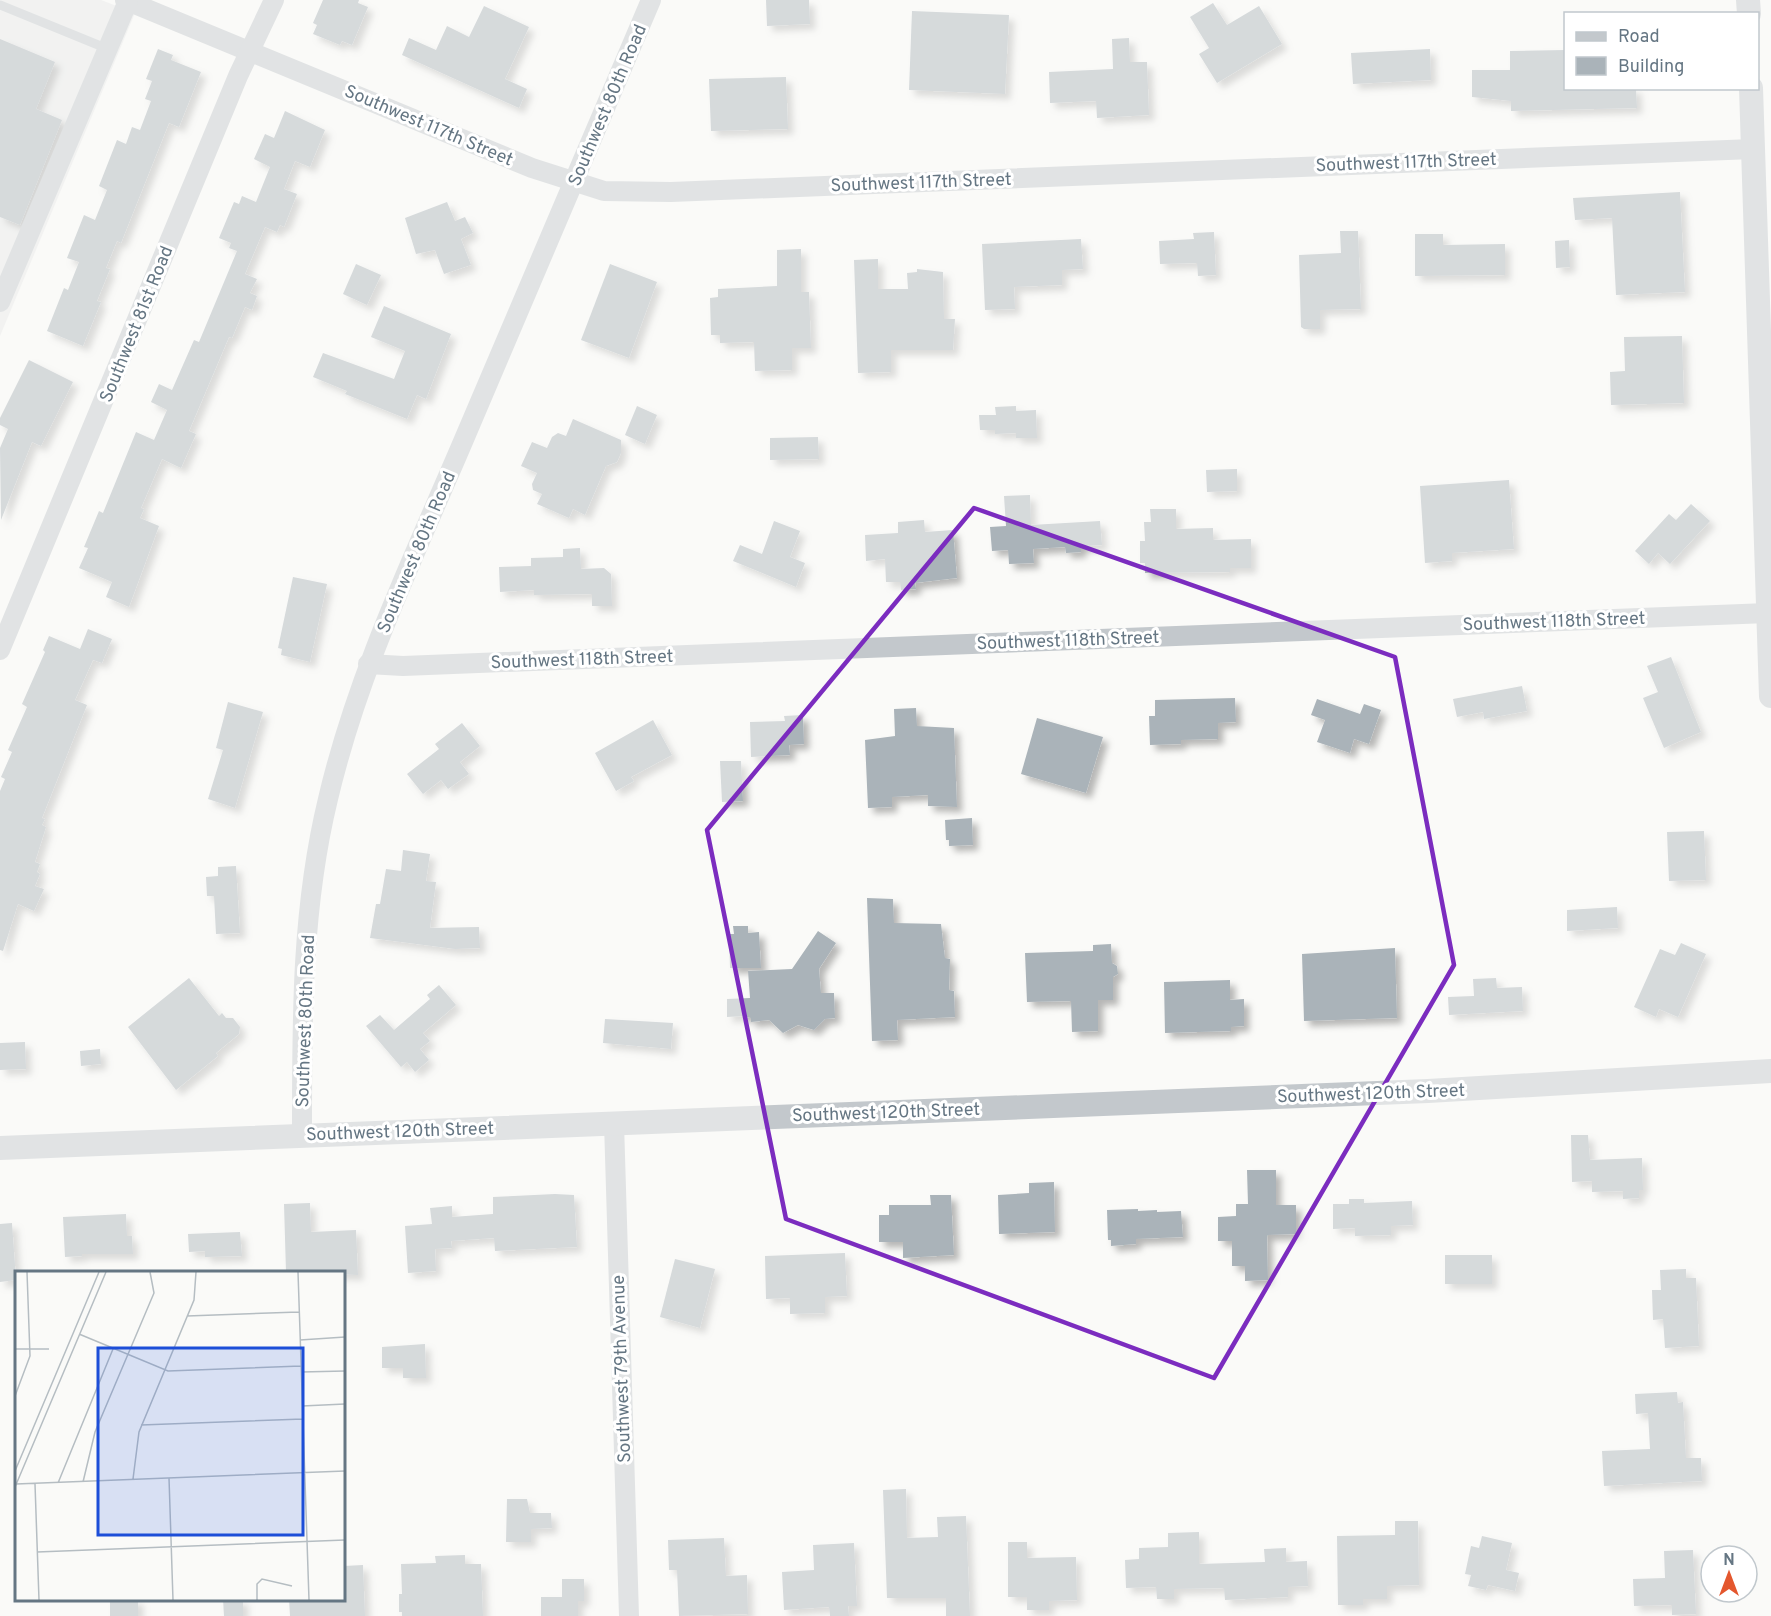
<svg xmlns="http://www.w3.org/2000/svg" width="1771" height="1616" viewBox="0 0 1771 1616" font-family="Overpass,sans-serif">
	<defs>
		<filter id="shadow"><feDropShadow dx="5.5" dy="5.5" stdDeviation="3" flood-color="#0004"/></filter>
	</defs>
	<rect width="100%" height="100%" fill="#fafaf8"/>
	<polygon fill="#e8e9e9" points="0,0 101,0 135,13 0,336"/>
	<g fill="#aab3b9" filter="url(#shadow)">
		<polygon points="323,0 359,0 358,3 368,7 352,45 342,41 340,45 313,34 317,25 313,23"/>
		<polygon points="766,0 809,0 810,24 767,26"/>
		<polygon points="1213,3 1227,25 1259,6 1282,44 1217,83 1199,54 1209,48 1190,17"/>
		<polygon points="484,6 529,27 505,79 527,89 519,108 402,55 409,38 436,50 447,26 469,37"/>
		<polygon points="912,11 1009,15 1005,94 909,90"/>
		<polygon points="1129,38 1130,62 1147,62 1149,115 1097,118 1096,101 1050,103 1049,72 1113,69 1112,39"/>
		<polygon points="0,39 55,62 36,109 62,120 20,225 0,217"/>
		<polygon points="158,49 173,55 171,60 201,72 179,127 169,123 121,243 117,241 106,268 110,269 97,301 101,302 83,346 47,331 64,288 68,290 79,262 67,258 84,215 95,220 107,190 99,186 117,140 126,144 132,127 140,130 151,101 145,99 152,81 146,79"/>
		<polygon points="1430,49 1431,80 1353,84 1351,53"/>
		<polygon points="1566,50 1566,88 1636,88 1637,108 1511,111 1511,101 1472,97 1472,70 1510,70 1510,51"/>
		<polygon points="786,77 788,129 711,131 709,79"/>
		<polygon points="285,111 325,130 310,167 295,161 284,189 297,194 284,227 280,225 277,232 265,227 245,274 257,279 250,293 257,296 252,310 245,307 232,338 229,337 189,431 196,434 181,468 162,459 141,508 144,509 140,518 159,526 129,607 106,597 112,582 79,568 88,548 84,547 99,511 103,513 136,432 154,440 167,410 151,402 159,384 172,390 194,340 199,342 237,251 229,248 231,243 219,238 234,202 239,204 242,196 256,202 270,167 254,159 265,134 274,138"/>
		<polygon points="1680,192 1685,292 1616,295 1612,218 1575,220 1573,198"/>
		<polygon points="447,202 455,221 465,217 473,233 461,239 471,265 444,274 435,250 416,254 405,218"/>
		<polygon points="1340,231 1358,231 1361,309 1320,310 1320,329 1304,329 1301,327 1299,255 1341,253"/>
		<polygon points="1214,232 1216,275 1198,276 1197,263 1160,264 1159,241 1194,239 1193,233"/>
		<polygon points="1415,234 1443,234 1443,245 1505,244 1505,275 1415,276"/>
		<polygon points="1081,239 1083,269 1062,270 1062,285 1014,287 1015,309 985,310 982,244"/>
		<polygon points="1569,240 1570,267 1556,268 1555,241"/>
		<polygon points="801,249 801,292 809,292 811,348 792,348 792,370 755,371 754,342 720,343 720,335 711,335 710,298 718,297 718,289 777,286 777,250"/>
		<polygon points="878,259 878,289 908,289 907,273 917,272 917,269 943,272 944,319 955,319 953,350 891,350 891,372 858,373 854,260"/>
		<polygon points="356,264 381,275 367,305 343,294"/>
		<polygon points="610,264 657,282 629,358 581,340"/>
		<polygon points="384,306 451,334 426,399 417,395 407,419 345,394 347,391 313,377 323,353 394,379 405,351 371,337"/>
		<polygon points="1682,336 1684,403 1611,405 1610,372 1625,371 1624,337"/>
		<polygon points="29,360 73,382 41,446 32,442 1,520 0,448 8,429 0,425 0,418"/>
		<polygon points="637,406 657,415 645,444 625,435"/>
		<polygon points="1016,406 1016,411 1036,410 1037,438 1016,438 1016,433 995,434 995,430 980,430 979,415 996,415 995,407"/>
		<polygon points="573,419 621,440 621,453 617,462 606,466 585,515 573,509 569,518 537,504 542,494 533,490 532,484 537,473 521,466 532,442 547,448 552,437 558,433 566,436"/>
		<polygon points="818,437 819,459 770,460 770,438"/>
		<polygon points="1237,469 1237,491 1207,492 1206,470"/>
		<polygon points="1509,480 1514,549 1452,553 1452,561 1425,563 1420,486"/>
		<polygon points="1030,495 1031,525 1100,521 1102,545 1081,546 1081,552 1066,553 1065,547 1033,549 1034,563 1009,564 1008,550 992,551 990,527 1006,526 1004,496"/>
		<polygon points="1691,504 1710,521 1670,564 1658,553 1649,564 1635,551 1669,514 1676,520"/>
		<polygon points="1150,509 1176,509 1176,529 1213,528 1213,540 1251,539 1251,568 1230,568 1230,572 1145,573 1145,563 1140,563 1140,541 1145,541 1144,522 1151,522"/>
		<polygon points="924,520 925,532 953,530 957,578 915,583 916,589 901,590 900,582 886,582 885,559 866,561 865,535 898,533 898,522"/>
		<polygon points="774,521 800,531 790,557 805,563 796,587 733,561 740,545 762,554"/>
		<polygon points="580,548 581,569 604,568 611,574 612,606 592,606 592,594 534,595 534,590 500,592 499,567 531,566 531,558 563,557 563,549"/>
		<polygon points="293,577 327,584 310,662 281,655 282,649 278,648"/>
		<polygon points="88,629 112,639 102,663 93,660 75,700 87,705 42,818 45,819 42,825 46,827 35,862 40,864 37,872 40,874 35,886 44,889 34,911 18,904 3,951 0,950 0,791 5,779 1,777 12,752 8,750 27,707 22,704 45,652 43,650 49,636 80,649"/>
		<polygon points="1671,657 1701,732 1664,748 1643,698 1658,692 1647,666"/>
		<polygon points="1522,686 1527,711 1484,719 1483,712 1457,717 1453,699"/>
		<polygon points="1235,698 1236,722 1218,723 1218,739 1181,740 1181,744 1150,745 1149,716 1155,716 1155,700"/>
		<polygon points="1317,699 1360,714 1364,704 1381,710 1369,744 1354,739 1350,753 1317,742 1325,720 1311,715"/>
		<polygon points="228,702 263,712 235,808 208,799 223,750 216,748"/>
		<polygon points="916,708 917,726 954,728 957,807 928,806 928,795 892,797 892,807 868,808 865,740 895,736 894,709"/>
		<polygon points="803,715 804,744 789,745 790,755 751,757 750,722 785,721 784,716"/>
		<polygon points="1037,718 1103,737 1086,793 1021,774"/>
		<polygon points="653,720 672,755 631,777 634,781 616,791 595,753"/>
		<polygon points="462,723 480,746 460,762 469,774 448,789 441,780 423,794 407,774 439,749 435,744"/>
		<polygon points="720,761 741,761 743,801 722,802"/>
		<polygon points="972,818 973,845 949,846 949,840 946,840 945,820"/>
		<polygon points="1704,831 1706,880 1669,881 1667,832"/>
		<polygon points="403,850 430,854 426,881 436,882 430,928 479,927 480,948 455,949 370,938 376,904 380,904 386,869 401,871"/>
		<polygon points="236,866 240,933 216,934 214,896 207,896 206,877 218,876 218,867"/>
		<polygon points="867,898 893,899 894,923 941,924 945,958 950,959 949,990 954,991 955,1017 897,1020 898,1040 872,1041"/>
		<polygon points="1617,907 1618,928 1567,931 1567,910"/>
		<polygon points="733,926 748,926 748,933 759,932 761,968 730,968 729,934 734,934"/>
		<polygon points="818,931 836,943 819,969 821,993 834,993 835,1018 825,1019 814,1030 798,1025 783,1033 769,1020 751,1022 751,1018 743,1016 727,1017 727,999 750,998 748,971 792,969"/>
		<polygon points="1681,943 1706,954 1678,1017 1659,1009 1656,1017 1634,1007 1660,949 1675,955"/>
		<polygon points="1111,944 1112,963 1117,966 1118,974 1113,977 1113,1000 1098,1000 1098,1031 1072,1032 1071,1001 1027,1002 1025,953 1093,951 1093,945"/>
		<polygon points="1395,948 1397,1018 1304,1021 1302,954"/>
		<polygon points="189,978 219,1016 222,1013 226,1018 233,1018 240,1027 239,1034 216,1053 218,1056 176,1090 128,1027"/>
		<polygon points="1496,978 1497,988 1522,987 1523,1011 1449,1015 1448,997 1474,996 1473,979"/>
		<polygon points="1230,980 1230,1000 1244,999 1244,1026 1231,1027 1231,1031 1165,1033 1164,982"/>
		<polygon points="439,985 456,1005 423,1033 430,1041 420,1049 429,1060 415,1072 407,1062 401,1067 366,1026 380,1015 394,1030 430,999 427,995"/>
		<polygon points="605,1019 673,1023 671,1049 603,1043"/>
		<polygon points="25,1042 26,1069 0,1070 0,1043"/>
		<polygon points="100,1049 101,1064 81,1066 80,1051"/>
		<polygon points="1571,1135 1588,1135 1590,1160 1642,1158 1643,1190 1639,1190 1639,1198 1623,1199 1623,1191 1592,1192 1592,1181 1572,1182"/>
		<polygon points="1247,1170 1276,1170 1276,1205 1296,1205 1296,1234 1267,1235 1268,1280 1245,1281 1245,1266 1232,1266 1232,1241 1218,1241 1218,1217 1236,1216 1236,1204 1248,1204"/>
		<polygon points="1054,1182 1055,1232 999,1234 998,1195 1029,1193 1029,1183"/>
		<polygon points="555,1194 574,1195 577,1247 495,1251 494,1238 451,1241 452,1248 435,1249 436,1271 408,1273 405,1226 432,1224 430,1208 452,1206 452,1217 493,1214 493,1197"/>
		<polygon points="930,1195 951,1195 954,1255 903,1258 903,1242 879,1242 879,1215 889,1215 889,1205 931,1205"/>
		<polygon points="1349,1199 1364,1199 1364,1203 1412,1201 1413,1225 1391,1226 1391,1235 1355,1236 1355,1228 1333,1229 1333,1204 1349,1204"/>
		<polygon points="310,1203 311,1232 356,1230 358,1275 286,1272 284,1204"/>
		<polygon points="1138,1209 1138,1211 1157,1210 1157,1212 1181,1211 1183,1237 1136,1239 1136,1244 1111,1246 1111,1240 1108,1240 1107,1210"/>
		<polygon points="126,1214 127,1236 132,1236 133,1254 82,1254 82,1256 65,1257 63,1217"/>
		<polygon points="12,1223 16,1280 0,1282 0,1224"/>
		<polygon points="240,1232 242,1256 205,1257 205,1251 189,1252 188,1234"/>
		<polygon points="845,1253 847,1296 825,1297 825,1313 790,1314 790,1298 766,1299 765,1256"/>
		<rect x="1445" y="1255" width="47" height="29"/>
		<polygon points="675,1259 715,1269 700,1328 660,1317"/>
		<polygon points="1686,1269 1686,1278 1696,1278 1699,1346 1665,1348 1663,1319 1653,1320 1652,1290 1661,1290 1660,1270"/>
		<polygon points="425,1344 426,1378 403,1378 403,1368 382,1368 382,1347"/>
		<polygon points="1677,1392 1678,1403 1683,1402 1686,1458 1701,1458 1702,1481 1604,1486 1602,1451 1650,1449 1648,1413 1636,1414 1635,1394"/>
		<polygon points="906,1489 907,1538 938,1537 937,1517 966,1516 970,1616 946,1616 946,1598 887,1598 883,1490"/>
		<polygon points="507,1499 527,1499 530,1513 551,1513 552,1528 531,1529 531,1542 506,1542"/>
		<polygon points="1395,1521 1418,1521 1419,1585 1387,1586 1387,1599 1363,1599 1363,1605 1338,1605 1337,1536 1395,1535"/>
		<polygon points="1199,1532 1199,1564 1265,1562 1264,1549 1286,1548 1286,1562 1307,1561 1308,1586 1288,1587 1288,1597 1225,1600 1224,1588 1174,1589 1174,1599 1157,1599 1156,1587 1126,1588 1125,1560 1139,1559 1139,1548 1168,1547 1168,1533"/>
		<polygon points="1482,1536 1512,1543 1506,1570 1519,1573 1515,1591 1488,1585 1486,1590 1468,1586 1471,1575 1465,1574 1471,1546 1479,1548"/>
		<polygon points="724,1538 726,1576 747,1575 748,1614 679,1616 677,1570 669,1570 668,1540"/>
		<polygon points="1008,1542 1027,1542 1027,1558 1076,1557 1077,1600 1049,1601 1049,1610 1027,1610 1027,1597 1008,1597"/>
		<polygon points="854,1543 857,1606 848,1606 849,1616 830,1616 829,1607 784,1610 782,1572 814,1570 813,1545"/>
		<polygon points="1693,1550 1696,1614 1672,1615 1672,1605 1634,1606 1633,1579 1665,1578 1664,1551"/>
		<polygon points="465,1555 465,1564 481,1564 483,1616 402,1616 402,1612 399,1612 399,1594 402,1594 401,1564 436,1563 435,1556"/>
		<polygon points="363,1565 365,1616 290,1616 289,1599 344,1599 344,1566"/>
		<polygon points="562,1579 584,1579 584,1601 578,1601 578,1616 541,1616 541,1597 562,1597"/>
		<rect x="110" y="1599" width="28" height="17"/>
		<polygon points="223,1599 243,1599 243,1616 224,1616"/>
	</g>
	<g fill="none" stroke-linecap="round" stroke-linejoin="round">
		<polyline stroke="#c3c8cc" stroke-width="9" points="0,5 108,49"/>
		<g stroke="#c3c8cc" stroke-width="20">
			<polyline points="125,0 532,168 604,191 671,192 1753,149"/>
			<polyline points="0,302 128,1"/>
			<polyline points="0,650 238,76 274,0"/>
			<polyline points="368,664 403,666 1768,613"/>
			<polyline points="614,1123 629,1616"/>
			<path d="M302,1135C302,1022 301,910 328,799C357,675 412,561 462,444C526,297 589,149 651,0"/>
		</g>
		<g stroke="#c3c8cc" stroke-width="24">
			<polyline points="1748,0 1749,14"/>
			<polyline points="1751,88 1771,696"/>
			<polyline points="0,1148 1428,1091 1771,1071"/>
		</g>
	</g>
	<path d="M0 0H1771V1616H0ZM974,508L1395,657L1454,965L1214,1378L786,1219L707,830Z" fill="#fafaf8" fill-opacity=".55" fill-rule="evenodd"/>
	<path fill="none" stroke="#7b2cbf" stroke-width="4.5" stroke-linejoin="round" d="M974,508L1395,657L1454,965L1214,1378L786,1219L707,830Z"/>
	<g text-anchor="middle" stroke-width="6" stroke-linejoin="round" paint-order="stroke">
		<g font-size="18" fill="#657683" stroke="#fff">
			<text transform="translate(607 105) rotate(-67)" y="6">Southwest 80th Road</text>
			<text transform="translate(429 125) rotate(23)" y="6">Southwest 117th Street</text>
			<text transform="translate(1406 162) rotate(-2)" y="6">Southwest 117th Street</text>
			<text transform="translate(921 182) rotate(-2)" y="6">Southwest 117th Street</text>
			<text transform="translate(136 324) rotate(-68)" y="6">Southwest 81st Road</text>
			<text transform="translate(416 552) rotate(-67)" y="6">Southwest 80th Road</text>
			<text transform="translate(1554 621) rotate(-2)" y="6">Southwest 118th Street</text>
			<text transform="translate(1068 640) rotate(-2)" y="6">Southwest 118th Street</text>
			<text transform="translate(582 659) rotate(-2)" y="6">Southwest 118th Street</text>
			<text transform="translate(305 1021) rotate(-88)" y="6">Southwest 80th Road</text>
			<text transform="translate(1371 1093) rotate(-2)" y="6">Southwest 120th Street</text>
			<text transform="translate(886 1112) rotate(-2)" y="6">Southwest 120th Street</text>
			<text transform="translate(400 1131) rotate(-2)" y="6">Southwest 120th Street</text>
			<text transform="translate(621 1369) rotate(-92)" y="6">Southwest 79th Avenue</text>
		</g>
	</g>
	<g transform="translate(15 1271)">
		<rect width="330" height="330" fill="#fafaf8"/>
		<path fill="none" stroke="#b5bdc2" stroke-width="1.5" d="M283,1L294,329M172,45L284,41M64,63L153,100L286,95M285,69L330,66M0,78H34M286,101L330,100M0,125L15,85L12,1M287,135L330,133M126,154L288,148M0,200L84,1M154,207L158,329M118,208L124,161L179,29L181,1M68,211L80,161L139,22L135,1M43,212L98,78M1,213L330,200M20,213L24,329M0,216L91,1M22,281L330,269M242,329V313L247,308L277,315"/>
		<path fill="#1d4ed8" fill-opacity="0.15" stroke="#1d4ed8" stroke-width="3" d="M83,77H288V264H83Z"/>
		<rect width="330" height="330" fill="none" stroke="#657683" stroke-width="3"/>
	</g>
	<rect x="1564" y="12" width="195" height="78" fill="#ffffff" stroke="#c1c8cd" stroke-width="1.5"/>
	<rect x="1576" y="32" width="30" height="9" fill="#c3c8cc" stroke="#c1c8cd" stroke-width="1.5"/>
	<text x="1618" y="42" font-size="18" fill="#657683">Road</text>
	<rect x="1576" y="57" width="30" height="18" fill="#aab3b9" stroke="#c1c8cd" stroke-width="1.5"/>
	<text x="1618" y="72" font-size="18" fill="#657683">Building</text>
	<g transform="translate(1729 1574)"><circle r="28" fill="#ffffff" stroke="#c1c8cd" stroke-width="1.5"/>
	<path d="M0-4.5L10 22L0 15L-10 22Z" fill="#e4572e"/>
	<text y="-9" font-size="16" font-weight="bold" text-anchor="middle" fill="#657683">N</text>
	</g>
</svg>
